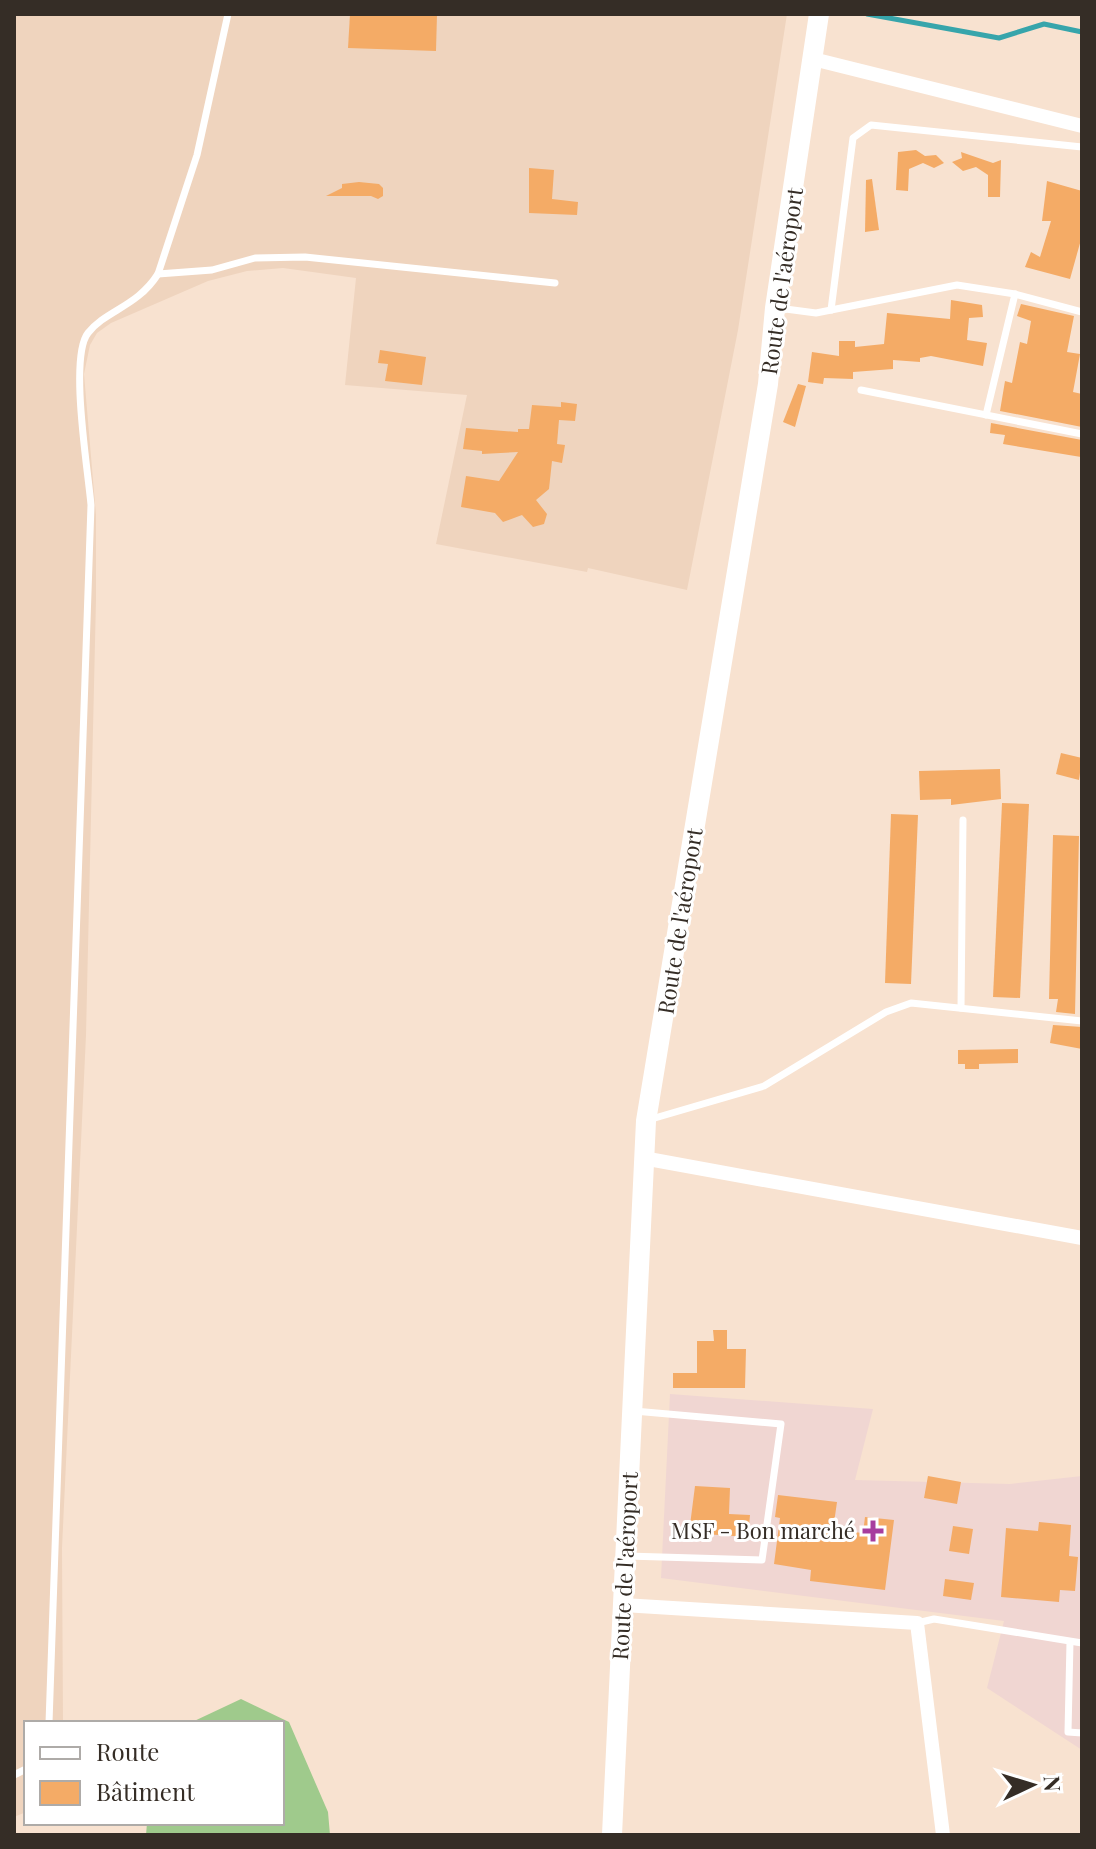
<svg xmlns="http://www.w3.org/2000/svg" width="1096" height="1849" viewBox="0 0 1096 1849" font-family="'Playfair Display',serif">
	<rect width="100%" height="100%" fill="#f8e2d0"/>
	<polygon fill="#efd4be" points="14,14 787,14 738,330 687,590 588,568 587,572 436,544 467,395 345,385 356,278 283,268 247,271 208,281 111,323 97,333 90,345 84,374 96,515 96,599 86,1035 62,1548 63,1723 26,1723 26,1812 14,1817"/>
	<polygon fill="#f0d6d2" points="670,1394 873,1409 855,1480 1010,1484 1082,1476 1082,1750 987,1688 1004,1621 661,1578"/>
	<polygon fill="#9fca8c" points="241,1699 289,1722 328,1812 330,1835 146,1835 147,1823 282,1823 282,1723 190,1723"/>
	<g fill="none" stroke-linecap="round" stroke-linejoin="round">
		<polyline stroke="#37a5ab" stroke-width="5" points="867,14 999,38 1044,24 1082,32"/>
	</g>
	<g fill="#f4ab66">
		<polygon points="350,14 437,14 436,51 348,48"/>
		<polygon points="916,150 925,156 936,155 944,163 934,168 923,163 909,169 908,191 896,190 898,152"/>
		<polygon points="961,152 993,163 1001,160 1000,197 988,197 988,175 976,167 963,171 952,162 962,158"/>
		<polygon points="529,168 554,170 552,199 578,202 577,215 529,213"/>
		<polygon points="872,179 879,230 865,232 866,180"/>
		<polygon points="1047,181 1082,191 1082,236 1070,279 1025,267 1031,252 1040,257 1051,221 1042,221"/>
		<polygon points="359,182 379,184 383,188 383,196 378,199 371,196 326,196 342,188 342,184"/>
		<polygon points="951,300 982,305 983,317 969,318 967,340 987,343 983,366 931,356 920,358 920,362 893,360 893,369 853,372 853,379 824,378 823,384 808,382 812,352 839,356 839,341 855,341 855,347 884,344 887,313 950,319"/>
		<polygon points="1021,304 1074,316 1067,352 1080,354 1073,392 1082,394 1082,427 1000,411 1005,381 1012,383 1020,342 1027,344 1031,321 1017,316"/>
		<polygon points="380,350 426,357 422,385 385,381 388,364 378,363"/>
		<polygon points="798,384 806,386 795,427 783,422"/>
		<polygon points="561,402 577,404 575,421 559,420 557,444 565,445 562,463 552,461 549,489 536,500 547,514 544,524 533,527 522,515 503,522 495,513 461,507 466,476 499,481 518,452 482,454 482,451 463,449 466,428 518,432 518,429 529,429 532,405 561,407"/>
		<polygon points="991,423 1082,440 1081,457 1003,444 1005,435 990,433"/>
		<polygon points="1061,753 1082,758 1079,780 1056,774"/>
		<polygon points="1000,769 1001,799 951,805 951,799 920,800 919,771"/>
		<polygon points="1002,803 1029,804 1020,998 993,997"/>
		<polygon points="891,814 918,815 911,984 885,983"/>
		<polygon points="1053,835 1079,836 1075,1014 1056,1012 1058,999 1049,999"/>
		<polygon points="1053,1025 1082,1027 1082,1049 1050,1043"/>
		<polygon points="1018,1049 1018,1063 979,1064 979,1069 965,1069 965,1064 958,1064 958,1050"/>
		<polygon points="713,1330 727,1330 727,1349 746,1349 745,1388 673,1388 673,1373 697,1373 697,1341 714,1341"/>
		<polygon points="928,1476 961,1482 957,1504 924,1498"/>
		<polygon points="695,1486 730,1488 729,1514 750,1515 748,1537 689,1533"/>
		<polygon points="778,1495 837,1502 833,1530 863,1533 865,1517 894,1520 885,1590 810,1581 811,1570 774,1564 780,1518 775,1517"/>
		<polygon points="1039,1522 1071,1525 1069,1556 1078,1557 1075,1591 1060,1590 1059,1602 1001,1597 1006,1528 1038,1531"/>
		<polygon points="953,1526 973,1529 969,1554 949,1551"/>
		<polygon points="945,1579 974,1583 971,1600 943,1596"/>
	</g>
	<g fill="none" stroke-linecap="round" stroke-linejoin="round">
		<g stroke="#fff" stroke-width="7">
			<polyline points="158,274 212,270 255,258 305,257 555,283"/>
			<polyline points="778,308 816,313 957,285 1015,294 1082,312"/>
			<polyline points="831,310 853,138 871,125 1082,147"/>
			<polyline points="861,390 1082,434"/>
			<polyline points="986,415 1015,294"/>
			<polyline points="961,1008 963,820"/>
			<polyline points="648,1120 764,1086 886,1012 911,1003 1082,1021"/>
			<polyline points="627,1556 762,1560 781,1424 634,1411"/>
			<polyline points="917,1623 934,1619 1082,1643"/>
			<polyline points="1070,1642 1068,1732 1082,1733"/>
			<path d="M49,1723L91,505C88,470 69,357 88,333C106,310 137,307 158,274L197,155L228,14"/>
			<polyline points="14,1775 26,1769"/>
		</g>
		<g stroke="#fff" stroke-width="14">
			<polyline points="813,59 1082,126"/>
			<polyline points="643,1158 1082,1238"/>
			<polyline points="623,1605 917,1623 943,1835"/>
		</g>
		<polyline stroke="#fff" stroke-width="20" points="612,1835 646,1121 768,384 775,308 819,14"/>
	</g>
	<path fill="#a73d9e" stroke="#fff" stroke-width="3" d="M869 1519h8v8h8v8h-8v8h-8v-8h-8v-8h8z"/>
	<g text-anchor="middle" stroke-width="6" stroke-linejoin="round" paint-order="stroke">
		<g font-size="22" fill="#352d26" stroke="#fff">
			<text transform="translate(782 281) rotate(-82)" y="8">Route de l'aéroport</text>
			<text transform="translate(680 921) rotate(-81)" y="8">Route de l'aéroport</text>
			<text transform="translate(625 1566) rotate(-87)" y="8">Route de l'aéroport</text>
		</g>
		<g font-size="22" fill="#352d26" stroke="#fff" text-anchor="end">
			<text x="855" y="1539">MSF - Bon marché</text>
		</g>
	</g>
	<rect width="1096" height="1849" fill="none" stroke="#352d26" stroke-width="32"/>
	<rect x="24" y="1721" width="260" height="104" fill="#ffffff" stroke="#aeaba8" stroke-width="2"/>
	<rect x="40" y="1747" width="40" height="12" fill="#ffffff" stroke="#aeaba8" stroke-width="2"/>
	<text x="96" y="1761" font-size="24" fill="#352d26">Route</text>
	<rect x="40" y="1781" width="40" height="24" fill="#f4ab66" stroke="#aeaba8" stroke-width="2"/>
	<text x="96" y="1801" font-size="24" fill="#352d26">Bâtiment</text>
	<g transform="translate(1032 1785) rotate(86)" stroke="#ffffff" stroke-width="6" paint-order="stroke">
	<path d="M0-6L14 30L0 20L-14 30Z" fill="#352d26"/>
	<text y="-12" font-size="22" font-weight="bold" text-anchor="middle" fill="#352d26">N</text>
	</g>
</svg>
